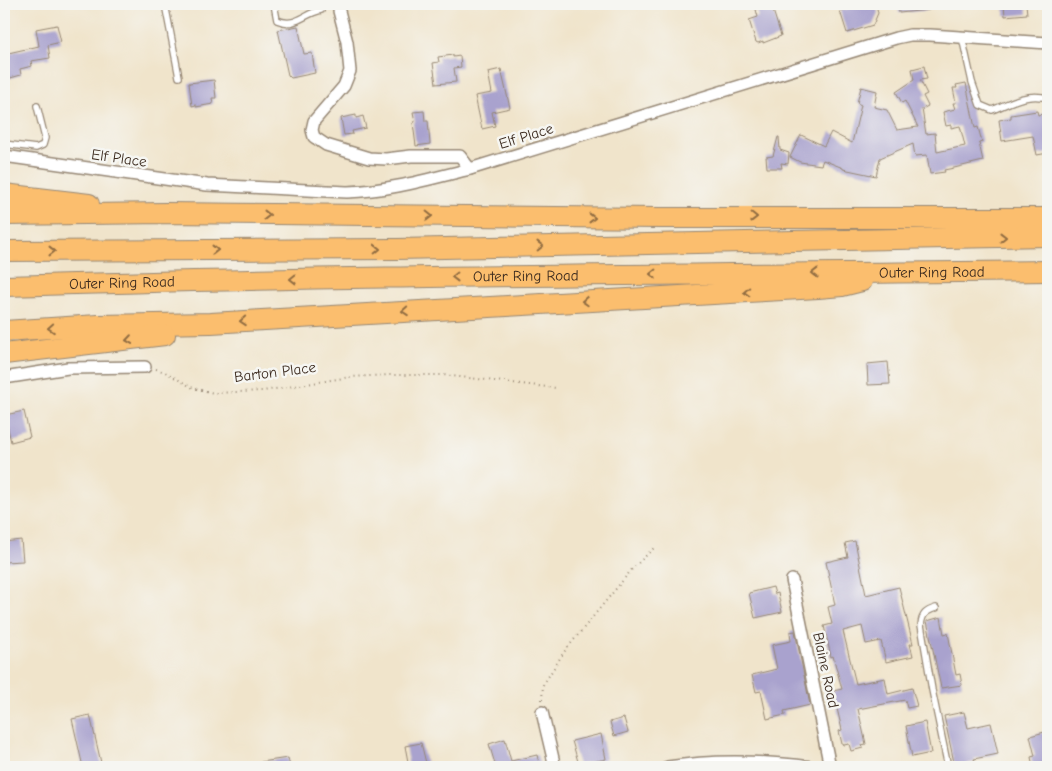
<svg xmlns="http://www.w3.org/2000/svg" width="1052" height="771" viewBox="0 0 1052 771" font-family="'Comic Neue',sans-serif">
	<rect width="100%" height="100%" fill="#f6f6f2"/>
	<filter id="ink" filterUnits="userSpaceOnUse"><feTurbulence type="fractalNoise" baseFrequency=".02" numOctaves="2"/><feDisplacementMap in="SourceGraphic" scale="10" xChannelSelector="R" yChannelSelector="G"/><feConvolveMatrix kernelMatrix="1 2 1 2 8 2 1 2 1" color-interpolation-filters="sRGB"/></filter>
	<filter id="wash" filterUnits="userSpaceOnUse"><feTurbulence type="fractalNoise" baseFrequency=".0096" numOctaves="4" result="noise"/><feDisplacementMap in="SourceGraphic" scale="20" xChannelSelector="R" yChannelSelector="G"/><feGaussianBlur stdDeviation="1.12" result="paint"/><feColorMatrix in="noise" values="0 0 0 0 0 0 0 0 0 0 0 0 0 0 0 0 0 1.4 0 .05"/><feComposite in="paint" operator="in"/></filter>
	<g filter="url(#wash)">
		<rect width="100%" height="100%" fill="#f0e4cb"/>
		<g id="blocks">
			<g fill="#a9a2ce">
				<polygon points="766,4 771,4 781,36 763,43 763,41 758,43 756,42 749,20 758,17 755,6"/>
				<polygon points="863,4 876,4 878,13 873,25 847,33 840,11"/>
				<polygon points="898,4 929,4 929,10 899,13"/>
				<polygon points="1004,4 1026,4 1027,14 1005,16"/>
				<polygon points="57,25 61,42 48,45 50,58 31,61 32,66 20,69 21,75 7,79 4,65 4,54 39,46 36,29"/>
				<polygon points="298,26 304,54 312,53 315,73 291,78 288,75 278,30"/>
				<polygon points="453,55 453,57 460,56 461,67 454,68 456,82 436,84 433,63 439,62 438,57"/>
				<polygon points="924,66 927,79 920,80 927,94 923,96 928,106 922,109 926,134 935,133 937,152 965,146 960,126 951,128 951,125 946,126 943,112 955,109 953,103 956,103 953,88 957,88 956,85 966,83 975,128 978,127 982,142 979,143 983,161 954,168 944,170 945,172 930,174 927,155 915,156 913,144 880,158 876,176 843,169 843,168 823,160 821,165 800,162 790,157 801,135 824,146 831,132 852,143 861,105 857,103 861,87 877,91 874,107 887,110 897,130 918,127 905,101 902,103 896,92 914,80 912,69"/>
				<polygon points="501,69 510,108 492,112 495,126 482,129 475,96 492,93 488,72"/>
				<polygon points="214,80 216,98 212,98 213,104 196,107 196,105 192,106 189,83"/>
				<polygon points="424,111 425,121 428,121 430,144 416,146 413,123 415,122 413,112"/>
				<polygon points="1037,111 1038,115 1048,113 1048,153 1037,155 1033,136 1002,141 999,120 1011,118 1011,115"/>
				<polygon points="356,115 356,118 363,116 366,128 352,131 353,134 344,135 341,118"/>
				<polygon points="778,137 779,137 780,150 789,153 788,164 781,163 782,168 767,168 766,157 773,156"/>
				<polygon points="888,362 890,384 868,385 867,364"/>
				<polygon points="24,411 30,437 11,442 5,415"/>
				<polygon points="21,540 23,561 4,562 4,542"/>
				<polygon points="855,541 866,595 899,587 913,644 910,644 913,656 886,662 881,641 866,644 862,626 843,631 856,684 885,678 888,694 912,688 917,706 907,708 905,700 858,709 866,744 862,745 863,748 851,751 849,744 844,745 842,744 839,731 842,730 833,691 842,689 833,656 831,657 824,626 832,624 828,607 835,605 826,562 848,557 845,543"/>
				<polygon points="773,587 775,594 778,593 782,612 755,618 749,593"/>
				<polygon points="941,617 944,634 948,633 956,675 960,674 962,685 941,688 927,621"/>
				<polygon points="795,631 810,705 784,711 785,715 767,719 761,691 756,692 752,675 777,669 772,645 791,641 790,632"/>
				<polygon points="964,712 968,728 991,723 998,754 974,759 975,762 966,764 966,767 955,767 944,716"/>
				<polygon points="90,715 102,767 83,767 72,719"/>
				<polygon points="624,718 628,732 614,736 610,722"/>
				<polygon points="925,722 931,753 912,757 906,726"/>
				<polygon points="1048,731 1048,767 1033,767 1031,757 1035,756 1030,736"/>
				<polygon points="601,734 606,759 579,765 572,741"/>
				<polygon points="505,739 511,761 537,755 540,767 496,767 489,744"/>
				<polygon points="421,743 427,767 409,767 405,746"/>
				<polygon points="288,758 290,767 261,767 261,762"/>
			</g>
		</g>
	</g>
	<g filter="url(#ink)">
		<use href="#blocks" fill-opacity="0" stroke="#968774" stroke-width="1"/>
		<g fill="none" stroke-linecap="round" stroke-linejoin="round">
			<defs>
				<g id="service">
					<polyline points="165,4 179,77"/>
					<path d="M274,4L277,20C296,28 303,14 321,10"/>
					<path d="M962,37L972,82L980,105L992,110C1008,104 1024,94 1042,97"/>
					<polyline points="4,144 36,148 43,145 45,138 37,106"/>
					<path d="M936,608C926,611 922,614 921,625L932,690L948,767"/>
				</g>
				<g id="minor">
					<polyline points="339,11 347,42 350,71 344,86 314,121 312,130 314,137 326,145 369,158 386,159 411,156 460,156 470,169"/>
					<path d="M4,156L207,185L347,192C389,191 429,179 470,169L896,38L910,35H930L1048,43"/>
					<polyline points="4,378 68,368 145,367"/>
					<polyline points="792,580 830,767"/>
					<polyline points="542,712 555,767"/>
					<path d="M668,767C716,759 763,761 811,767"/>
				</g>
				<g id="motorway">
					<polyline points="4,194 89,204"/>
					<polyline points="4,215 166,213 660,218 1048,218"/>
					<polyline points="4,251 397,249 1048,236"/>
					<path id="s1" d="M4,286C352,275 700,275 1048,271"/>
					<polyline points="4,331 98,325 211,323 818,288 842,286 862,281"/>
					<polyline points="4,354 165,335"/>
				</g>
			</defs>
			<use href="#service" stroke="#968774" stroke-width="8"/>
			<use href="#minor" stroke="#968774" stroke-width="14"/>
			<use href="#motorway" stroke="#968774" stroke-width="22"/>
			<g stroke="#968774" stroke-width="2" stroke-dasharray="1 4" stroke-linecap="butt">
				<polyline points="156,369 165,372 193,388 214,393 263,391 350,377 389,375 443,375 556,388"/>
				<polyline points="542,700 543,685 564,652 633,568 655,547"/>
			</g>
			<use href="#service" stroke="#fff" stroke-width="5.5"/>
			<use href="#minor" stroke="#fff" stroke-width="11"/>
			<use href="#motorway" stroke="#fbbe6e" stroke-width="20"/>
		</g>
		<defs><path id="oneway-chevron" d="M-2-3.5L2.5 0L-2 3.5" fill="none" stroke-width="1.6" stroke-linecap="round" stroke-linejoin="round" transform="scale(1.25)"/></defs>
		<g stroke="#916d42">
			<use href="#oneway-chevron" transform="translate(267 215)"/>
			<use href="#oneway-chevron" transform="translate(429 216) rotate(1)"/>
			<use href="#oneway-chevron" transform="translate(754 217) rotate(1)"/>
			<use href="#oneway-chevron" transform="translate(592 218)"/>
			<use href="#oneway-chevron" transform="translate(1003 237) rotate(-1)"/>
			<use href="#oneway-chevron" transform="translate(540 246) rotate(-1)"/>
			<use href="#oneway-chevron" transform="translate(377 249) rotate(-1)"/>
			<use href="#oneway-chevron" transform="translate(215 250)"/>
			<use href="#oneway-chevron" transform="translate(52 251)"/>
			<use href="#oneway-chevron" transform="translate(815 273) rotate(180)"/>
			<use href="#oneway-chevron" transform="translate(653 274) rotate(179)"/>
			<use href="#oneway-chevron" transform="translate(455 277) rotate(179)"/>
			<use href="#oneway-chevron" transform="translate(293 279) rotate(179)"/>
			<use href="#oneway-chevron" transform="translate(747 292) rotate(177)"/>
			<use href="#oneway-chevron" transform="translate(585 301) rotate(177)"/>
			<use href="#oneway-chevron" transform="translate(405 311) rotate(176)"/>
			<use href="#oneway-chevron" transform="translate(243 321) rotate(176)"/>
			<use href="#oneway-chevron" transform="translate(51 328) rotate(176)"/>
			<use href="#oneway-chevron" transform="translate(129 340) rotate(172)"/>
		</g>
	</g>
	<g text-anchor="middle" stroke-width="5" stroke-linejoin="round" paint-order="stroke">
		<g font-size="15" fill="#3b2a1e" stroke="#f6f6f2">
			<text transform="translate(526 136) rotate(-17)" y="5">Elf Place</text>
			<text transform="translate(119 158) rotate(8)" y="5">Elf Place</text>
			<text dy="5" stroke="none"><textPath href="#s1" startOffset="928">Outer Ring Road</textPath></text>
			<text dy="5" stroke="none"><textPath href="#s1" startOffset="522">Outer Ring Road</textPath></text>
			<text dy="5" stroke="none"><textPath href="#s1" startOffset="118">Outer Ring Road</textPath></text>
			<text transform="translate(275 372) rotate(-7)" y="5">Barton Place</text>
			<text transform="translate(826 670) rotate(78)" y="5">Blaine Road</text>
		</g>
	</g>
	<rect width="1052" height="771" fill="none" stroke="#f6f6f2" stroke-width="20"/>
</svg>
